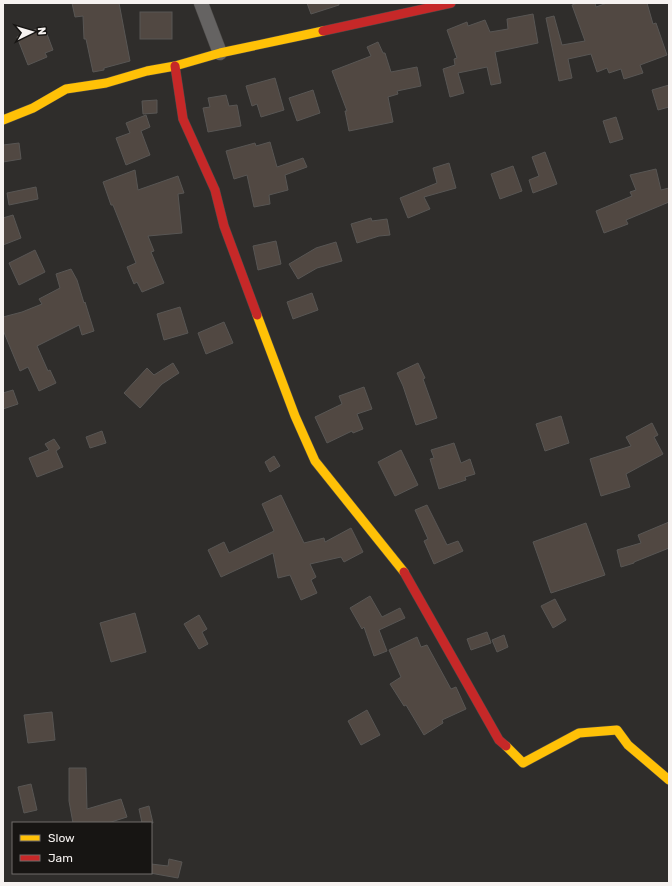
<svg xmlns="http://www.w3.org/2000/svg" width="672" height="886" viewBox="0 0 672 886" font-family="Rubik,sans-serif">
	<rect width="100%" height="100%" fill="#2f2d2b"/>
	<g fill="#514842" stroke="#585654">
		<polygon points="72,3 119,3 130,61 104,68 104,70 93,72 86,39 84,39 83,16 75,17"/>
		<polygon points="307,3 339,3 339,5 311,14"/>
		<polygon points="578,3 595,3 596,7 607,3 647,3 653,24 656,23 667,55 640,65 643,73 624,79 621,69 609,73 607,68 597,72 591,54 568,59 572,78 559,81 546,18 554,16 562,45 585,41 572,5"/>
		<rect x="140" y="12" width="32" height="27"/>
		<polygon points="533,14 538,43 495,52 501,83 491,85 487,67 458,73 464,93 450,97 443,69 455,65 454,59 457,58 447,30 467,22 468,26 485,20 490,32 508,29 507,19"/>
		<polygon points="44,26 53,50 45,53 47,57 28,65 17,37"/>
		<polygon points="378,42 383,53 385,53 391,72 417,67 421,86 397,91 398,94 388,97 393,122 349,131 345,111 347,111 332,71 371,56 367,47"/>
		<polygon points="275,78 284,110 261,117 257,104 252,106 246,86"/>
		<polygon points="669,85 669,107 658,110 652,90"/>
		<polygon points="313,90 320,113 297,121 289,98"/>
		<polygon points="226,95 229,106 237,105 241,126 208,132 203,108 210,107 208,98"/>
		<polygon points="157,100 157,113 143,114 142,101"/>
		<polygon points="146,115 150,127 141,131 150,155 126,165 116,138 130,133 126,123"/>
		<polygon points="616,117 623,139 610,143 603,121"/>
		<polygon points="270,142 277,167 303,158 307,167 285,175 288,190 269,195 270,204 254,207 247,175 234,179 226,151 255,143 256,146"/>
		<polygon points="19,143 21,159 3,162 3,145"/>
		<polygon points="545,152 557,184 533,193 529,180 539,176 532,157"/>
		<polygon points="449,163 456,188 424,197 430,209 408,218 400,198 437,183 433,168"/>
		<polygon points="513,166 522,191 500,199 491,174"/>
		<polygon points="656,169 661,190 669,188 669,202 626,220 628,224 604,233 596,211 632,196 630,192 636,190 630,175"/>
		<polygon points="135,170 138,190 178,176 184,193 178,194 182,233 148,236 154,251 151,252 164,283 142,292 137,282 134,284 127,267 136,263 113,205 111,205 103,182"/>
		<polygon points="36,187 38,199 9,205 7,193"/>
		<polygon points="13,215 21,238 3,245 3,218"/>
		<polygon points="371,218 372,221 387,219 390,235 379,236 357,243 351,224"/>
		<polygon points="276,241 281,264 258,270 253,246"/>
		<polygon points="336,242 342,261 317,268 298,279 289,264 316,248"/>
		<polygon points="35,250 45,272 19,285 9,263"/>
		<polygon points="71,269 77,280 84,303 85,302 94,331 82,335 79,325 37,346 48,371 50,370 56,383 39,391 28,367 20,371 3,330 3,317 22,312 42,304 39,299 60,288 56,274"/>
		<polygon points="312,293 318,310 293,319 287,302"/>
		<polygon points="180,307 188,333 164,340 157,314"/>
		<polygon points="224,322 233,343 206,354 198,333"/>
		<polygon points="173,363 179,373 162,384 140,408 124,393 147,368 154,375"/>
		<polygon points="418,363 425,378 423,379 437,418 416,425 403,386 397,373"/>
		<polygon points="364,387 372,409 357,414 363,429 353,433 352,431 327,443 315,417 342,404 339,396"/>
		<polygon points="13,390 18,404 3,409 3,393"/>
		<polygon points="561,416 569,443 545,451 536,424"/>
		<polygon points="652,423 658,435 654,437 663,454 626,474 630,487 601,496 590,459 631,446 626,437"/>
		<polygon points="102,431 106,443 90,448 86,437"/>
		<polygon points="54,439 60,448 56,451 63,467 37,477 29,458 49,450 45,444"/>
		<polygon points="454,443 461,463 470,459 475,474 465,477 466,480 439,489 430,459 434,458 431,450"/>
		<polygon points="401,450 418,485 395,496 378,462"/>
		<polygon points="274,456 280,466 270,472 265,462"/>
		<polygon points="281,495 304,543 324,538 325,542 351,528 363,552 344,562 341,557 310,564 316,577 311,580 317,593 301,600 290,575 278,578 273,553 221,577 208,550 224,542 229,553 274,531 262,504"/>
		<polygon points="427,505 447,545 458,541 463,551 434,564 424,541 428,539 415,510"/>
		<polygon points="669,522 669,548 634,562 634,563 621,567 617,550 641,543 638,535"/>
		<polygon points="586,523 605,575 551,593 533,542"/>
		<polygon points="370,596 382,617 400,608 405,618 379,630 387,651 374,656 364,627 362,629 350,608"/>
		<polygon points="555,599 566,620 553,628 541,606"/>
		<polygon points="135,613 146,652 111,662 100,623"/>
		<polygon points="199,615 207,629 202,632 208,644 199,649 184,624"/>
		<polygon points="487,632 491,643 471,650 467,639"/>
		<polygon points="504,635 508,647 497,652 492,640"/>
		<polygon points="417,637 421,647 427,645 451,689 456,687 466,709 442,720 443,723 424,735 406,705 404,706 390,684 401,677 389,650"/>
		<polygon points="367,710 380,735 361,745 348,721"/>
		<polygon points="52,712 55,740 28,743 24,715"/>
		<polygon points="69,768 86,768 87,809 121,799 127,817 108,823 73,823 69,801"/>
		<polygon points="31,784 37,810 24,813 18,787"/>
		<polygon points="149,806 153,823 142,823 139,809"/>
		<polygon points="169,859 182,862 178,878 150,873 151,873 151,864 168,866"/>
	</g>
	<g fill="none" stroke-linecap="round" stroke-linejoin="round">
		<defs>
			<polyline id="street" points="201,3 220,53"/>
			<g id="slow">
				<polyline points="3,120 33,108 66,89 106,83 147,71 175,66 220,53 323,31"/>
				<polyline points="257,315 295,416 315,461 404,572"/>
				<polyline points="506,746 523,763 579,733 617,730 628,745 669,780"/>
			</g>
			<g id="jam">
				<polyline points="323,31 451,3"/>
				<polyline points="175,66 183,119 215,190 224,226 257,315"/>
				<polyline points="404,572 499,740 506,746"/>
			</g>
		</defs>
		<use href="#street" stroke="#4c4a48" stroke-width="15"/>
		<use href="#slow" stroke="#4c4a48" stroke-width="10"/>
		<use href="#jam" stroke="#4c4a48" stroke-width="10"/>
		<use href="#street" stroke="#656362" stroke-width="14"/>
		<use href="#slow" stroke="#ffc107" stroke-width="9"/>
		<use href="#jam" stroke="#c62828" stroke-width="9"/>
	</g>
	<rect width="672" height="886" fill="none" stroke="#f6f2f0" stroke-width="8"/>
	<rect x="12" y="822" width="140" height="52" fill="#171513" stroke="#706d6b"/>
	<rect x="20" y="835" width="20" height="6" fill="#ffc107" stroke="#706d6b"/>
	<text x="48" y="842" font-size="12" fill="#f6f2f0">Slow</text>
	<rect x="20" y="855" width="20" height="6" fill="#c62828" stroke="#706d6b"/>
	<text x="48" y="862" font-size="12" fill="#f6f2f0">Jam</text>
	<g transform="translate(32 32) rotate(85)" stroke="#171513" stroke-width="3" paint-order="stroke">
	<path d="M0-3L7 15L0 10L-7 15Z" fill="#f6f2f0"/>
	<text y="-6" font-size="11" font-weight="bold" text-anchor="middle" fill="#f6f2f0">N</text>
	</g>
</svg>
